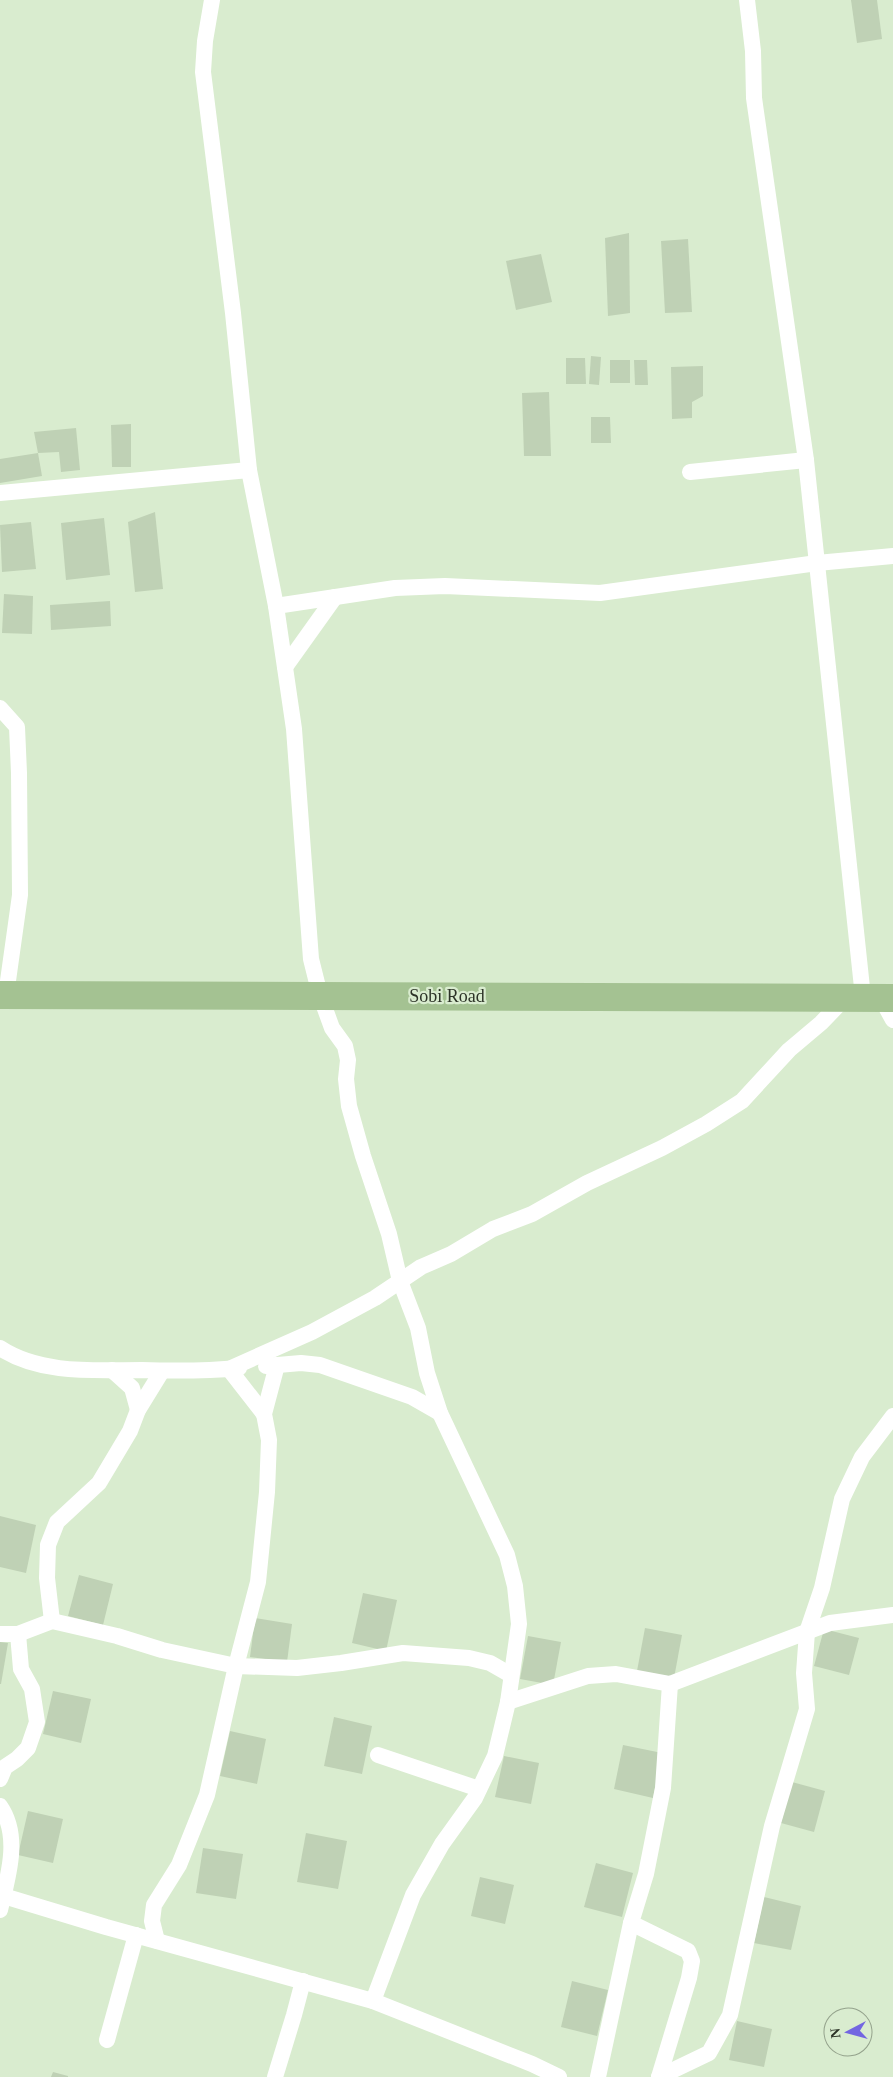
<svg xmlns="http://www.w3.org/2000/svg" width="893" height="2077" viewBox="0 0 893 2077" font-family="Georgia,serif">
	<rect width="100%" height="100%" fill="#d9eccf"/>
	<g fill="#bfd1b5">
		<polygon points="851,0 877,0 882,39 857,43"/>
		<polygon points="629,233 630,313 608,316 605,238"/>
		<polygon points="688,239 692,312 665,313 661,241"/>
		<polygon points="541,254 552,302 516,310 506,261"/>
		<polygon points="591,356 601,357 599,385 589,384"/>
		<polygon points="566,358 585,358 586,384 566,384"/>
		<rect x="610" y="360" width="20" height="23"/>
		<polygon points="634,360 647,360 648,385 635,385"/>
		<polygon points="703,366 703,396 692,402 692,418 672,419 671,367"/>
		<polygon points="549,392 551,456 524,456 522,393"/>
		<polygon points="591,417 610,417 611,443 591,443"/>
		<polygon points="131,424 131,467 112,467 111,425"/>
		<polygon points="76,428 80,470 61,472 59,452 38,453 34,432"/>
		<polygon points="38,453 42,476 0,483 0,459"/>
		<polygon points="155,512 163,589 135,592 128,522"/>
		<polygon points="104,518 110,575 66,580 61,523"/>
		<polygon points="31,522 36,569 2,572 0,525"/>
		<polygon points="4,594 33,596 32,634 2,633"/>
		<polygon points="110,601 111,626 51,630 50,605"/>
		<polygon points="0,1516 36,1525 26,1573 0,1567"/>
		<polygon points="79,1575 113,1584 103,1625 68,1616"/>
		<polygon points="363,1593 397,1600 386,1651 352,1643"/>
		<polygon points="255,1618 292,1624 287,1662 250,1657"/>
		<polygon points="645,1628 682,1635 674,1678 637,1671"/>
		<polygon points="824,1629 859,1638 849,1675 814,1666"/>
		<polygon points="528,1636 561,1642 553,1685 520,1679"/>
		<polygon points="0,1642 8,1643 1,1684 0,1684"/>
		<polygon points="53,1691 91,1699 81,1743 43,1734"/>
		<polygon points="334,1717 372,1726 362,1774 324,1766"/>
		<polygon points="230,1731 266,1739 257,1784 220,1776"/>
		<polygon points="623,1745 662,1753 653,1798 614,1789"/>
		<polygon points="504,1756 539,1763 531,1804 495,1797"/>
		<polygon points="792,1782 825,1791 814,1832 781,1823"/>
		<polygon points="28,1811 63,1819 53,1863 18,1855"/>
		<polygon points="306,1833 347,1841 338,1889 297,1882"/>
		<polygon points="203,1848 243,1854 236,1899 196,1893"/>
		<polygon points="596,1863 633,1873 622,1917 584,1907"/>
		<polygon points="480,1877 514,1885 505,1924 471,1916"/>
		<polygon points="764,1897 801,1906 791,1950 754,1943"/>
		<polygon points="572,1981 608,1990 597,2036 561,2027"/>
		<polygon points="737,2021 772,2029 764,2067 729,2060"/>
		<polygon points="53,2072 68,2076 68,2077 51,2077"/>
	</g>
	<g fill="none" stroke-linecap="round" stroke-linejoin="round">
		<g stroke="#fff" stroke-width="16">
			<polyline points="212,0 205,41 203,72 233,313 249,470 276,606 294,729 311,959 320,995 332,1028 345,1046 348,1060 346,1079 349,1106 363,1156 389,1234 400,1281 418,1328 427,1373 440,1413 507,1555 515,1586 519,1624 508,1702 495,1756 475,1798 442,1844 413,1895 373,2001"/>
			<polyline points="747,0 753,51 754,98 806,460 863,997"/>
			<polyline points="690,472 806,460"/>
			<polyline points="0,493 249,470"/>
			<polyline points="276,606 395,588 445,586 600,593 817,563 893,556"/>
			<polyline points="285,667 335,597"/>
			<polyline points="0,708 17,727 19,773 20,895 6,995"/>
			<polyline points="881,998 893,1020"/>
			<path d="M0,1348C41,1375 96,1370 142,1370C174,1371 207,1371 239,1368"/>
			<polyline points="266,1366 301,1363 320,1365 412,1397 440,1413"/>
			<polyline points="112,1370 132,1388 138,1410"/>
			<polyline points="264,1414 229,1369 312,1332 375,1298 421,1267 451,1254 493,1229 532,1214 587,1183 662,1148 706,1124 742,1101 789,1050 821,1023 846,997"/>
			<polyline points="52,1621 47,1578 48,1545 57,1522 99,1483 130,1431 138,1410 162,1371"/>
			<polyline points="0,1634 18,1634 52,1621 117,1636 162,1650 236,1666 297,1668 341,1663 403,1653 469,1658 490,1663 511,1675"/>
			<polyline points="508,1702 588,1676 616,1674 670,1684 830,1623 893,1615"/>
			<polyline points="378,1755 479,1789"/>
			<polyline points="0,1779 5,1767 17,1759 28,1748 37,1722 32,1689 21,1669 18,1634"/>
			<path d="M0,1806C21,1836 8,1877 0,1910"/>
			<polyline points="0,1895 106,1927 373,2001 532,2064 559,2077"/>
			<polyline points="157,1941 152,1921 154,1905 179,1865 207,1795 236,1666 258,1582 267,1492 269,1440 264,1414 277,1365"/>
			<polyline points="107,2040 136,1935"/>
			<polyline points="275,2077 294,2015 303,1981"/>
			<polyline points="598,2077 631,1923"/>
			<polyline points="659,2077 709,2053 730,2015 772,1826 807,1709 804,1673 807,1632 822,1588 842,1499 862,1457 893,1416"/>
			<polyline points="659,2077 689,1978 692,1961 688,1951 631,1923 646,1874 663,1788 670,1684"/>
		</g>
		<polyline stroke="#a4c292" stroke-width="28" points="0,995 893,998"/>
	</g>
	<g text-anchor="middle" stroke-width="4.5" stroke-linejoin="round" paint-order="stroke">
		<g font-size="18" fill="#2c3327" stroke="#d9eccf">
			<text x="447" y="1002">Sobi Road</text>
		</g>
	</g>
	<g transform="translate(848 2032) rotate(264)"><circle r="24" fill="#d9eccf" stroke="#94a28c"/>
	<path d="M0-4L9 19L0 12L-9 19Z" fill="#7366e1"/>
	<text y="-8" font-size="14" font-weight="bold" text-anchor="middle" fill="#2c3327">N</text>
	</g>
</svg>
